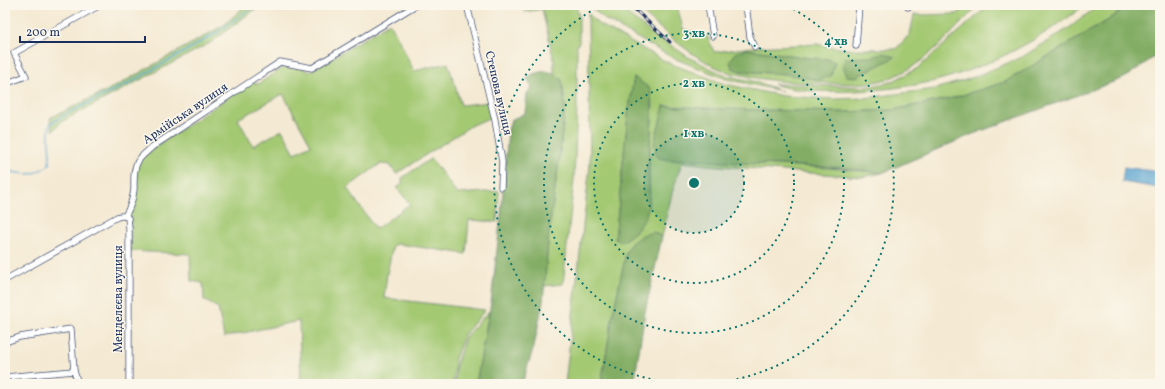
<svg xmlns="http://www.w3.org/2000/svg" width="1165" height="389" viewBox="0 0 1165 389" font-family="Vollkorn,serif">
	<rect width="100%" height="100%" fill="#fbf7ec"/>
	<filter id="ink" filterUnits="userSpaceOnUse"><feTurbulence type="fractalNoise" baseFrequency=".025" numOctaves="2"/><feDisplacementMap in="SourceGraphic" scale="8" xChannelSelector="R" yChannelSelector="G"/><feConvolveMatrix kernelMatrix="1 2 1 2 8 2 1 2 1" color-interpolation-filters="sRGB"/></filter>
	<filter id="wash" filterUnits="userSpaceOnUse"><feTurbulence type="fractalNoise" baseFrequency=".012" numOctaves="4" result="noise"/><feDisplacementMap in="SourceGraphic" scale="16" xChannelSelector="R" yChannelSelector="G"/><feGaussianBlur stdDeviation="0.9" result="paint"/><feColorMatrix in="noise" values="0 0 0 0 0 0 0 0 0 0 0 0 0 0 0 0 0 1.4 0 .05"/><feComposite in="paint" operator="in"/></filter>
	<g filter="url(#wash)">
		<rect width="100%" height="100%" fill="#f4e9d2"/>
		<g fill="#a4c973" stroke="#607c68" fill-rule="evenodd">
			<polygon points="246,5 265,5 258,7 210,43 61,122 53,131 50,118 118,85 224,25"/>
			<polygon points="523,5 576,5 579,16 579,42 577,46 577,108 574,179 563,284 544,286 549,231 558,168 565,106 562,81 554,73 554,61 542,9 525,12"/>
			<polygon points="589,5 620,5 632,18 650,32 690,58 724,75 757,82 782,91 726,79 673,58 604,19"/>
			<path d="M634,5H677L683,29L708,37L714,52L753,47L817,44L844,49H896L910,34L914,15L958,14L960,5H979C952,31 926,65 890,78C869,86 843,84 821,83C794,83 768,81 742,75C736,74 730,73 724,71C689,56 662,30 634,5ZM746,49L810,58L828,59L820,80L785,74L740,71L732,68Z"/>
			<path d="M989,5H1085C1041,39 990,67 935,81C909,87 880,90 854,91C827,92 798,92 773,84L866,87L891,82L918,68Z"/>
			<path d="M1099,5H1128L1110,19L1005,82L953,98L892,110L843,112L724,109L664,106L669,160C697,159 726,162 754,164C797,166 839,168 882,173L862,177L707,165L682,162L672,193L662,237L653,232L626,253L613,314L601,384H591L590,381H579L578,384H565L590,165L588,13L598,24L669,63L725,84L783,96L833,99L865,98L935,89L969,79L1022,57L1069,28ZM634,78L653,103L649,166L650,196L645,217L637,230L622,242L615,239L628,115Z"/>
			<path d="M389,23L392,26L414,71L448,63L461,105L489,102L492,117L472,125L396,174L390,165L380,164L347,188L376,229L410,204L397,188L402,184V178L430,159L434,162L457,194L499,191L497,222L469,220L466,254L399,244L393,245L387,274L384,298L485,310L464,335L455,359L453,384H301L299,321L224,337L218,308L204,300L203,283L191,281L190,254L131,251L130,217L137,166L144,156L161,143L251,82L258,84L287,65L305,69L309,72ZM283,94L311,145L295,153L282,130L253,146L238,119Z"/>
			<polygon points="489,311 476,384 455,384 456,365 465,337"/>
		</g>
		<g fill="#83ad65" stroke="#4f6e62">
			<polygon points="1128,5 1160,5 1160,53 1124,78 973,134 882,173 844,168 721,162 689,159 669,160 659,158 655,154 654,143 664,106 724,109 843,112 892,110 953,98 1005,82 1110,19"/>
			<polygon points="746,49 810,58 828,59 835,62 831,76 820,80 785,74 740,71 732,68 730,61 736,53"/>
			<polygon points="884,53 895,57 856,77 847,76 843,66 845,58 871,57"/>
			<polygon points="545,71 554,73 562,80 565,106 558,168 549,231 543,302 534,346 522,384 476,384 491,303 501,214 508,131 511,120 525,113 527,93 532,87 527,78 533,74"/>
			<path d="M634,77L650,89C655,114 649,140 649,166C648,183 652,201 645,218C640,229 631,235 622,242L615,239L628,115Z"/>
			<polygon points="653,232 662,237 645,312 634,384 601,384 613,314 626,253 631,243 643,235"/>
		</g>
		<polygon fill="#57a3cf" stroke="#396996" points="1124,167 1160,172 1159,188 1122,182"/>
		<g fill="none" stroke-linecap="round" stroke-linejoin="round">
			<path stroke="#57a3cf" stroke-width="1.5" d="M5,171C26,173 28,179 49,165C52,151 46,138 50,124L64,115L125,85L184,52L218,32L255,5"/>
		</g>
	</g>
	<g filter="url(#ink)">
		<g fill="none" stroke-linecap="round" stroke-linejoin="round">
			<defs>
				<g id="minor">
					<polyline points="467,5 495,120 502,162 501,187"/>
					<polyline points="708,5 713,36"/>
					<polyline points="746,5 750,37 755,47"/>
					<polyline points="908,7 908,5"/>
					<polyline points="856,46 859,5"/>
					<polyline points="5,84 26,76 14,53 100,5"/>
					<path d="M125,216C130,208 133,199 134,189C134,180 133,169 138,161C141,156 147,152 152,147L280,62L312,68L416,5"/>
					<polyline points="125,216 128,218 129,228 129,384"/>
					<polyline points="5,280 117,217 121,216 125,216"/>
					<polyline points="5,342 20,337 71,329 74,371 78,384"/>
					<polyline points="5,377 74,371"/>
				</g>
			</defs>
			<use href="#minor" stroke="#3c4b6f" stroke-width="7"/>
			<use href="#minor" stroke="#fff" stroke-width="5.5"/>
			<defs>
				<polyline id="rail" points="631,6 670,42"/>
			</defs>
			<use href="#rail" stroke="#1b2f5e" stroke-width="3"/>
			<use href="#rail" stroke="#fbf7ec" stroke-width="1.5" stroke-dasharray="4.5" stroke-linecap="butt"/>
		</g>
	</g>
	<circle cx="694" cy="183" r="50" fill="#0f766e" fill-opacity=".12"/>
	<g fill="none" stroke="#0f766e" stroke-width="2" stroke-dasharray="2 4">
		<circle cx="694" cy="183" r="50"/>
		<circle cx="694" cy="183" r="100"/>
		<circle cx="694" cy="183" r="150"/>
		<path d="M692 384A201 201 0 0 1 600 6M788 6A201 201 0 0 1 696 384"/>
	</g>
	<g text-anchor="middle" stroke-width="3" stroke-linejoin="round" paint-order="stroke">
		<g font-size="12" fill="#1b2f5e" stroke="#fbf7ec">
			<text transform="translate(499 93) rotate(77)" y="4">Степова вулиця</text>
			<text transform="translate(185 113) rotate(-34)" y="4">Армійська вулиця</text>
			<text transform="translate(118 299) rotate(-90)" y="4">Менделєєва вулиця</text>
		</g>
	</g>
	<circle cx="694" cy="183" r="6" fill="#0f766e" stroke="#fbf7ec" stroke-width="2"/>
	<g font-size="12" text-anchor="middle" font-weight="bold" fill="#0f766e" stroke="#fbf7ec" stroke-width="3" stroke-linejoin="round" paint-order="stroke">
		<text x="694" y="37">3 хв</text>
		<text x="836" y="45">4 хв</text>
		<text x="694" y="87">2 хв</text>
		<text x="694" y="137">1 хв</text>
	</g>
	<rect width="1165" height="389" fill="none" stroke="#fbf7ec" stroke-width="20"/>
	<path d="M20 36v6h125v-6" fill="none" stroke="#1b2f5e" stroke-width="2"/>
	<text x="26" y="36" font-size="12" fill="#1b2f5e" stroke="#fbf7ec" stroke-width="3" paint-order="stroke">200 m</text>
</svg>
